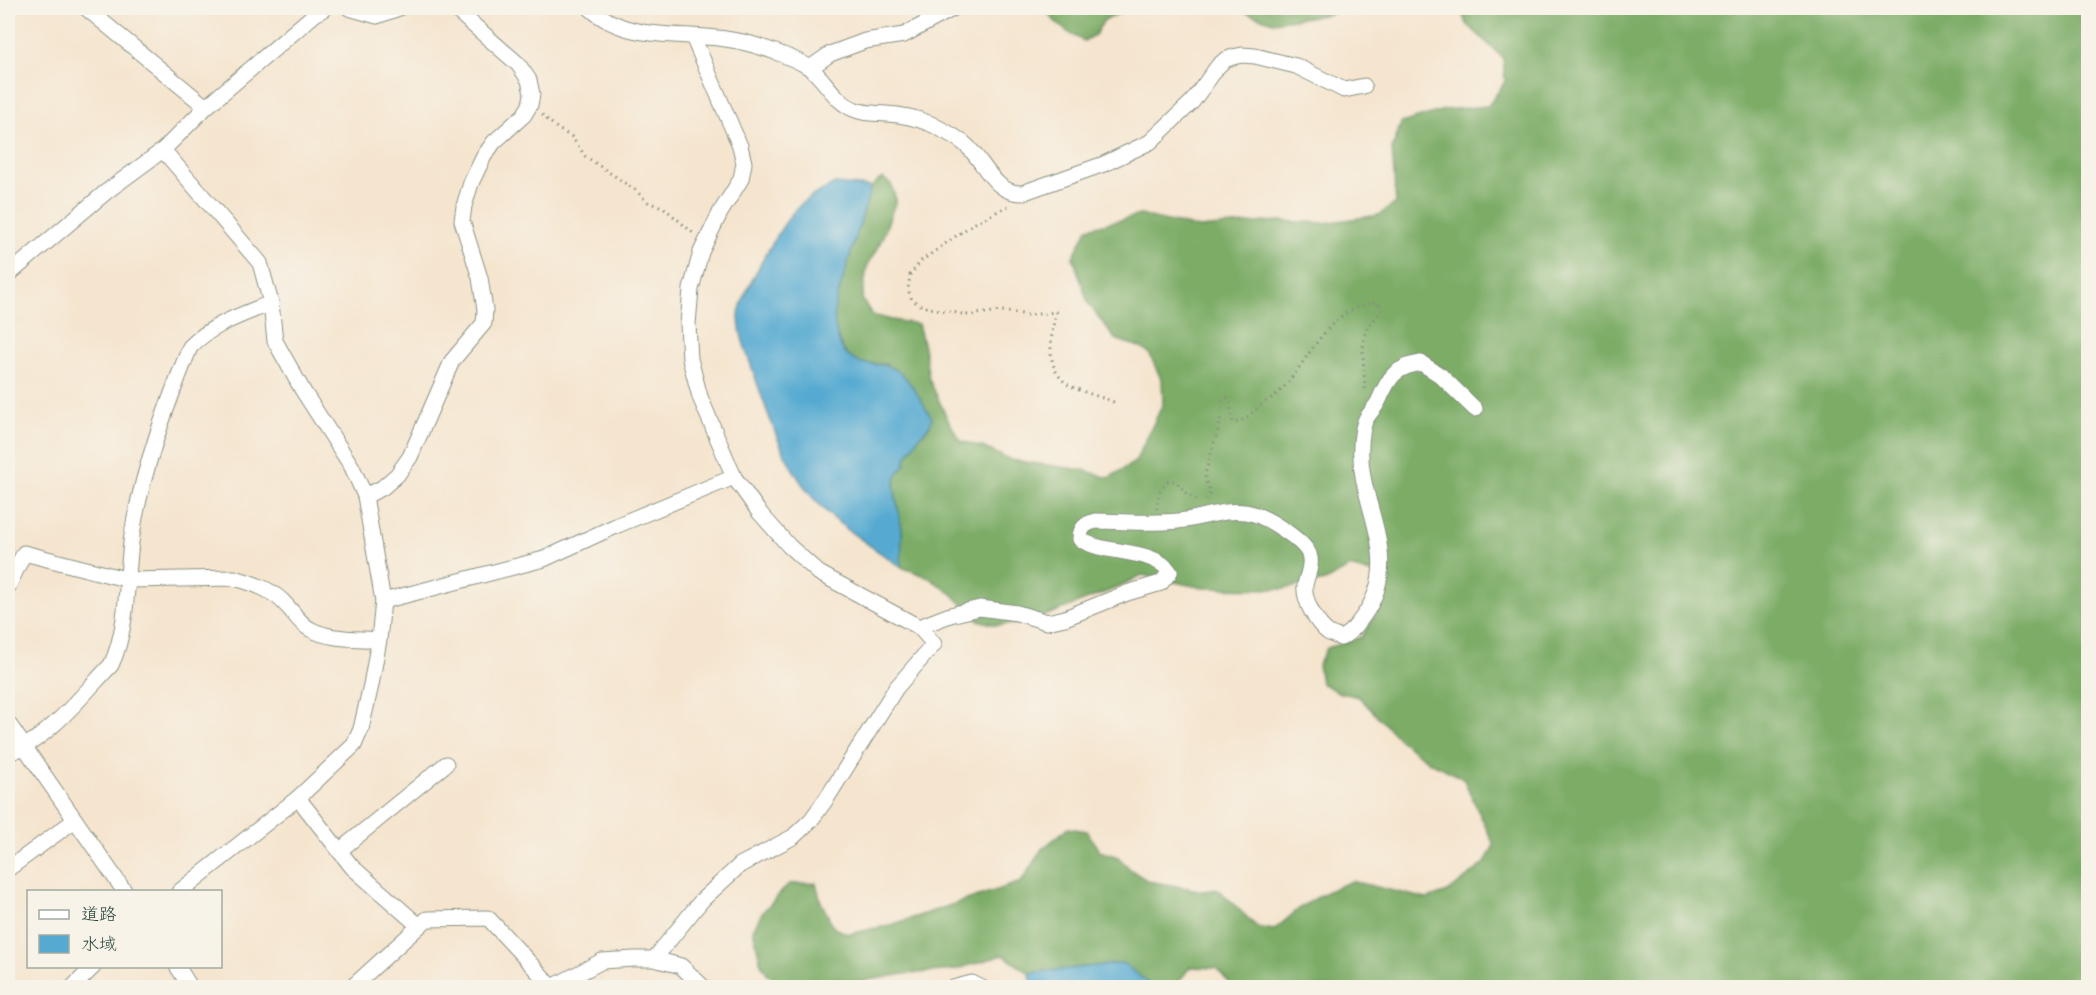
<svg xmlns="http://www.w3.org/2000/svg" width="2096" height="995" viewBox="0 0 2096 995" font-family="'Architects Daughter','Klee One',sans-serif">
	<rect width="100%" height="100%" fill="#f7f3e8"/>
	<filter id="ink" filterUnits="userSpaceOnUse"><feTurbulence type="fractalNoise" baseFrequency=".0167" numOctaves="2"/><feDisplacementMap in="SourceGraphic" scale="12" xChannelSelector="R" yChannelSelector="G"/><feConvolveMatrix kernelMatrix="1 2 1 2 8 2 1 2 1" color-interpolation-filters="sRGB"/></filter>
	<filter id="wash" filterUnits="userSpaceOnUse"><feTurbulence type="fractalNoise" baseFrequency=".008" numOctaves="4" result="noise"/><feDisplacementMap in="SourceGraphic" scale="24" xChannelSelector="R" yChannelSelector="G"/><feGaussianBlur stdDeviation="1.35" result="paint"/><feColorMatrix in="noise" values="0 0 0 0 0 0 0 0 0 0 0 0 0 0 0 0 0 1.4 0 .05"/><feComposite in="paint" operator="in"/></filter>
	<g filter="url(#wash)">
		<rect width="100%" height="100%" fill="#f5e5cf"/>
		<g fill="#7bac66" stroke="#4d744d" stroke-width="1.5">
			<path d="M1045,8H1131L1104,20L1095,35L1084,41C1070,35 1052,22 1045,8Z"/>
			<polygon points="1232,8 1342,8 1330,14 1273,22"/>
			<path d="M1459,8H2088V987L1234,988L1216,968L1190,967L1177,984V987L1147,988V982L1123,963L1029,973L1003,955L954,970L904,974L829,987L788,984L769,976L761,964L753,930L762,913L789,884L816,883L821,902L834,928L849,934L894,924L1021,882L1042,849L1068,828L1087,831L1099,851L1118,857L1131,870L1148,881L1204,891L1218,889L1257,927L1274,930L1301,907L1328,891L1352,881L1427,899L1448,892L1485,863L1494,845L1463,778L1430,762L1401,741L1359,697L1338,692L1321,683L1318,665L1327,648L1361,637L1382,604L1391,579L1350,567L1325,581L1283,589L1203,588L1142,575L1114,589L1027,623L996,625L978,620L952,594L928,577L901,567L902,530L894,487L897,474L905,465L907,456L919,437L930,426L886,364C876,364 860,365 852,359C836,346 833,324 835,305L871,187L882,178L891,184L896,200L882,239L867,267L862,299L872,315L892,320L918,324L924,347L929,379L949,422L961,441L982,447L1011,460L1083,470L1109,478L1135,462L1163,404L1162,381L1149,353L1140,347L1115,339L1088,303L1073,257L1088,228L1140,215L1199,228L1278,221L1325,223L1379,215L1396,203L1392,149L1401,123L1444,110L1488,106L1505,82L1503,58L1467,24Z"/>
		</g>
		<g fill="#56aad1" stroke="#3a7482" stroke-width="1.5">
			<path d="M835,184L871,187L835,305C833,323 836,351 854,360C869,368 883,360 899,372C911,380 924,406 932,418L930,425L919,437L907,456L905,465L897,474L894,487L902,530L901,567C869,544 830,522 806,489C781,456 769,416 755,377C749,358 739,337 739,316C739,297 783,222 797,208C808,197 821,191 835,184Z"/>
			<polygon points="1123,963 1147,982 1147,987 1033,987 1029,973"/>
		</g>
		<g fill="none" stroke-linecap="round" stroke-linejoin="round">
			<polyline stroke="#56aad1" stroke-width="4.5" points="8,711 15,721"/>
		</g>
	</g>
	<g filter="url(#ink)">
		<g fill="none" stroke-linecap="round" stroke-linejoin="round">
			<defs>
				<g id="street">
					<polyline points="86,8 206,107"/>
					<polyline points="349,8 377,16 399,8"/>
					<path d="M590,8C630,45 688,30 737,41C755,44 796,58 810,68C826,80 835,103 856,110C866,114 877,113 887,114C903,115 917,118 931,124C943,130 957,137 966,145C985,162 994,194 1022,193L1104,164L1150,142L1192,102L1218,66L1225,60L1233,57L1242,55L1255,56L1296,66L1344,90L1364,86"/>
					<polyline points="810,68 830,54 865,41 904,35 954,8"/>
					<polyline points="8,275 106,192 163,150"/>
					<polyline points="365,496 382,488 397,475 410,457 452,361 484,323 485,310 480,278 462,221 464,206 471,183 484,156 494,142 524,115 530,105 532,94 529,80 518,64 454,8"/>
					<path d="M8,587L24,553L129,580L234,578C253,583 274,590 287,606C295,614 299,623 310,629C329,640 358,638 379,640"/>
					<polyline points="383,601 544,559 618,525 734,477"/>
					<path d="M919,627L950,615L980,608L1017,613L1047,622L1065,618L1127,593L1161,583L1170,572C1155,548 1102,555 1080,539C1080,528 1085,524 1095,521C1123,521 1151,524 1178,521C1202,519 1230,506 1254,514C1269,519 1303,540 1309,554C1313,565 1307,575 1305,585C1303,600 1317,625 1329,633C1332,635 1337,636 1341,638C1352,632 1357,625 1364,615C1405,557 1357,504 1361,446C1361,438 1363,425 1366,419C1370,412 1376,407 1379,400C1389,377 1395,367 1421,363L1440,375L1475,409"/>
					<polyline points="8,723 125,892"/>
					<path d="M8,753C44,744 85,692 111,665C129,628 126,575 132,535C142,471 166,407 190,347C212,324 242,315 271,303"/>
					<polyline points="298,798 352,867 418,925"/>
					<polyline points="339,851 446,764"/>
					<polyline points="8,869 75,820"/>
					<polyline points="179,892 298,798 354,745 361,729 371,685 379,640 383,601 365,496 352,467 303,391 275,341 271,303 260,263 163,150 206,107 315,14 325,8"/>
					<polyline points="654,959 702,900 740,865 793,837 811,820 827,798 896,688 934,644 919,627 819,573 789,546 759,512 734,477 700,397 690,359 688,324 691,289 701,252 720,213 741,179 744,163 740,146 693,37"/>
					<polyline points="177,966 191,988"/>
					<polyline points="72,988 94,966"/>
					<polyline points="351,988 427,919 488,918 553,988"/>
					<polyline points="551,988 602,961 634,959 654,959 681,966 704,988"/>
					<polyline points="953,988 972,983 982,988"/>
				</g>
			</defs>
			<use href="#street" stroke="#8a9182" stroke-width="17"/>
			<g stroke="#8a9182" stroke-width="3" stroke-dasharray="1.5 4.5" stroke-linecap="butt">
				<polyline points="542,115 558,129 572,137 585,156 635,190 649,203 663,207 693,233"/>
				<path d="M1008,206L973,224L921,261L910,275L908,289L912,300L924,307L968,315L1002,311L1028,315L1056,312C1051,337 1044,366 1067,384C1075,390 1105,398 1116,403"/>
				<path d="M1206,500L1210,493L1205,479L1206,471L1220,423L1223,400L1227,398L1230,402L1233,423C1245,421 1251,413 1260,406C1267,400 1276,396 1282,389C1311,358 1329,305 1378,303L1382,308C1378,318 1369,322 1366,331C1360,347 1365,375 1365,393"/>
				<polyline points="1156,509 1160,491 1168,481 1176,481 1186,493 1199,501"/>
			</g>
			<use href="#street" stroke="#fff" stroke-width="15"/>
		</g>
	</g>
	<rect width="2096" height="995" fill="none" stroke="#f7f3e8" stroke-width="30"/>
	<rect x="27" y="890" width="195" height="78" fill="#f7f3e8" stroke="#a1aaa0" stroke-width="1.5"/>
	<rect x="39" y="910" width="30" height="9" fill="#ffffff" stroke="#a1aaa0" stroke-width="1.5"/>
	<text x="81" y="920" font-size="18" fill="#1f3d34">道路</text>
	<rect x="39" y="935" width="30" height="18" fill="#56aad1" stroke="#a1aaa0" stroke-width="1.5"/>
	<text x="81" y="950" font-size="18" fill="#1f3d34">水域</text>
</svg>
